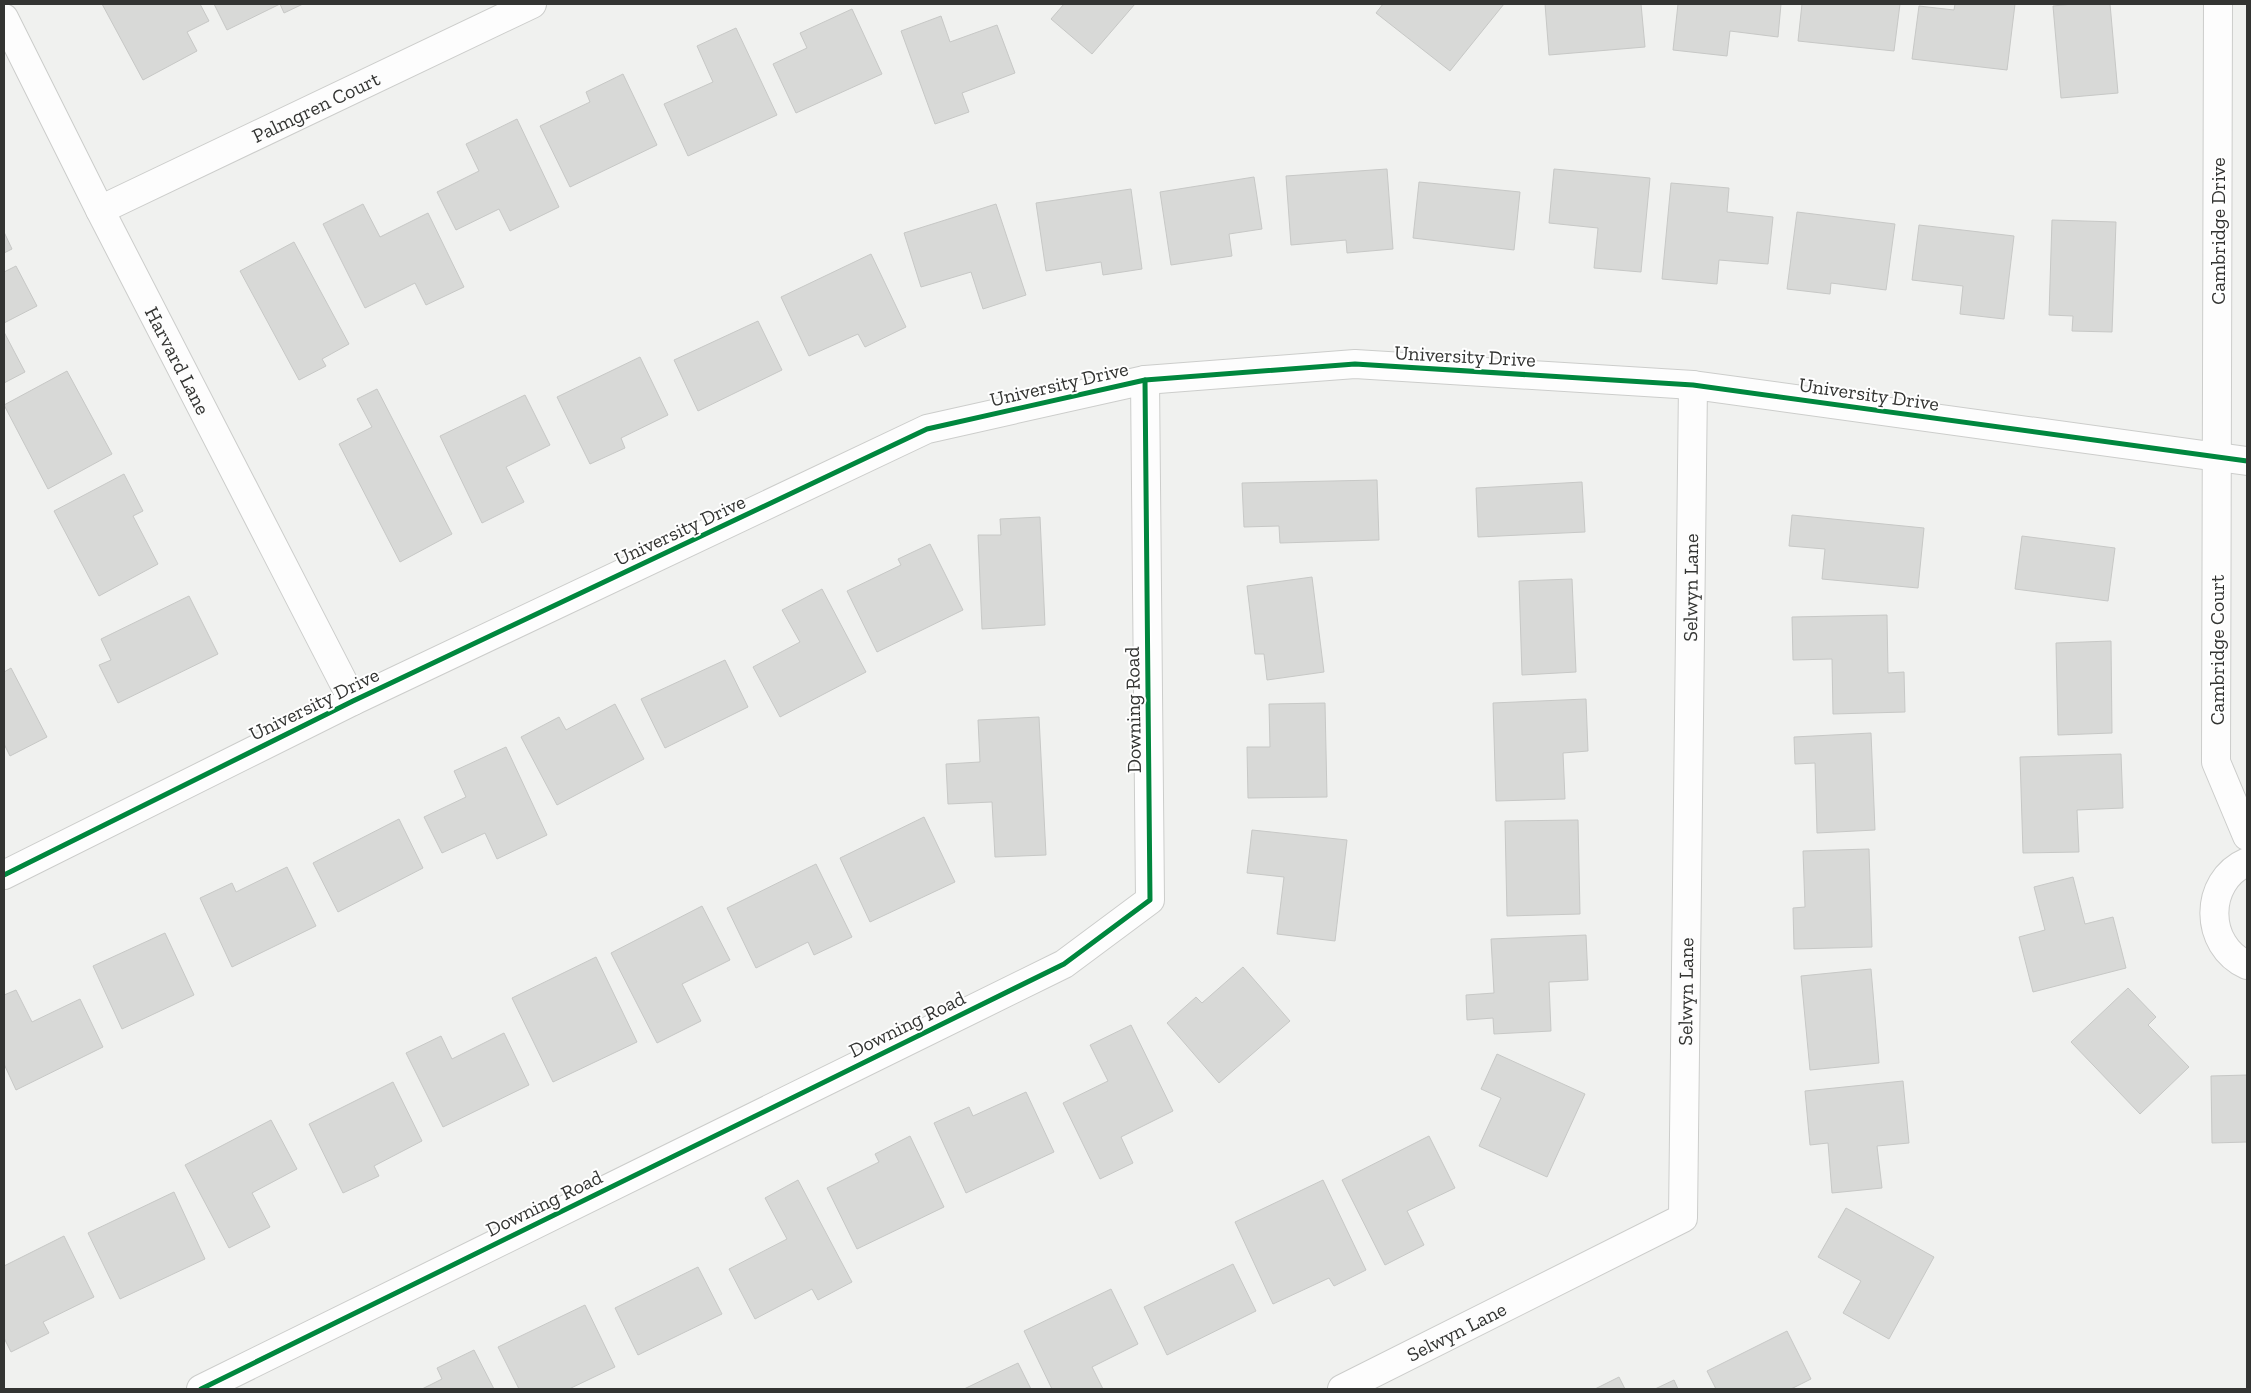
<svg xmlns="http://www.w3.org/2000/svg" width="2251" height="1393" viewBox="0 0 2251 1393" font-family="'Zilla Slab',serif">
	<rect width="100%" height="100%" fill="#f0f1ef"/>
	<g fill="#d8d9d7" stroke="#c7c8c6">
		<polygon points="102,4 200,4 209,21 187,32 197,51 143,80"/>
		<polygon points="214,4 303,4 284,13 280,4 227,30"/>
		<polygon points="1064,4 1135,4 1092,54 1051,19"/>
		<polygon points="1383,4 1504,4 1450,71 1376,13"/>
		<polygon points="1545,4 1641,4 1645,47 1549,55"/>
		<polygon points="1678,4 1781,4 1778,37 1730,31 1727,56 1673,50"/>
		<polygon points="1802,4 1900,4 1894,51 1798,41"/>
		<polygon points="1955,4 2015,4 2007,70 1912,59 1919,6 1954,10"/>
		<polygon points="2073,4 2110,4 2118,93 2061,98 2053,6"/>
		<polygon points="852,9 882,74 796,113 773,64 807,48 800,33"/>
		<polygon points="941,16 950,42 997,25 1015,73 962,93 969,112 935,124 901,31"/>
		<polygon points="736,28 777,115 688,156 664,104 713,82 697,46"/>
		<polygon points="623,74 657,145 570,187 540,126 590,102 586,92"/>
		<polygon points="517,119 559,207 510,231 499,209 456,230 437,192 479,171 466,144"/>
		<polygon points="1387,169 1393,249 1347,253 1346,240 1291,245 1286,176"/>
		<polygon points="1554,169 1650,178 1641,272 1594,268 1598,228 1549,223"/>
		<polygon points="1254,177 1262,229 1229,234 1232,256 1171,265 1160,192"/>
		<polygon points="1419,182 1520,192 1514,250 1413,238"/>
		<polygon points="1671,183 1729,188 1727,212 1773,217 1768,264 1719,260 1717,284 1662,279"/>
		<polygon points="1131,189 1142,269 1103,275 1101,262 1046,271 1036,203"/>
		<polygon points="363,204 380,237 428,213 464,287 426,305 415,283 365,308 323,224"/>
		<polygon points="996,204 1026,295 983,309 971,272 921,287 904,233"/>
		<polygon points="1797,212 1895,224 1886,290 1831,283 1830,294 1787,289"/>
		<polygon points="2052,220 2116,222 2112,332 2072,331 2073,316 2049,315"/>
		<polygon points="1919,225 2014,236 2004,319 1960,314 1963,286 1912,280"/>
		<polygon points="4,232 12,249 4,253"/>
		<polygon points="294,242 349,344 322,359 326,366 299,380 240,271"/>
		<polygon points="871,254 906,327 865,347 858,334 809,356 781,297"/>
		<polygon points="16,266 37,306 4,323 4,272"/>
		<polygon points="758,321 782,370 698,411 674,360"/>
		<polygon points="4,332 25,372 4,383"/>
		<polygon points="640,357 668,415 621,438 625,448 590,464 557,397"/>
		<polygon points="67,371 112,454 48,489 4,405"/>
		<polygon points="377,389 452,534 400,562 339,444 372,427 357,399"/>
		<polygon points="525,395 550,445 506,467 524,502 482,523 440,436"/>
		<polygon points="124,474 143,511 133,516 158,564 99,596 54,511"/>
		<polygon points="1377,480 1379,540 1280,543 1279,526 1244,527 1242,483"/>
		<polygon points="1582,482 1585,532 1478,537 1476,488"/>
		<polygon points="1792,515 1924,528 1918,588 1822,579 1825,549 1789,546"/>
		<polygon points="1040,517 1045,625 982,629 978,535 1001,535 1000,519"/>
		<polygon points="2022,536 2115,548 2108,601 2015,589"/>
		<polygon points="930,544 963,610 877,652 847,591 901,565 898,559"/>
		<polygon points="1312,577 1324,672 1267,680 1264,654 1255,654 1247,586"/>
		<polygon points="1572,579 1576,672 1522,675 1519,581"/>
		<polygon points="822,589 866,672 780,717 753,667 800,642 782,610"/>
		<polygon points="189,596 218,654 118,703 99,665 111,660 101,639"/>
		<polygon points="1887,615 1888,673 1904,672 1905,712 1833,714 1832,659 1793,660 1792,617"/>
		<polygon points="2111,641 2112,733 2058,735 2056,643"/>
		<polygon points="725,660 748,707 665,748 641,699"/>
		<polygon points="11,668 47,737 10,756 4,744 4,672"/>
		<polygon points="1586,699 1588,751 1563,753 1565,799 1496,801 1493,703"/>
		<polygon points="1325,703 1327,797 1248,798 1247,747 1270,747 1269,704"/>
		<polygon points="615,704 644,759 557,805 521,737 559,717 566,730"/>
		<polygon points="1039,717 1046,855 995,857 992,802 948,804 946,764 980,762 978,720"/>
		<polygon points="1871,733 1875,830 1817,833 1815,763 1795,764 1794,737"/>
		<polygon points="506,747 547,835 497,859 485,833 442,853 424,817 466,797 454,771"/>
		<polygon points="2121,754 2123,808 2077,810 2079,852 2023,853 2020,757"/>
		<polygon points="924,817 955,882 870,922 840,858"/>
		<polygon points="399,819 423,868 338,912 313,863"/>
		<polygon points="1578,820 1580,914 1507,916 1505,821"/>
		<polygon points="1252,830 1347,840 1335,941 1277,934 1284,877 1247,873"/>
		<polygon points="1869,849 1872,947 1794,949 1793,908 1805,907 1803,851"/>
		<polygon points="816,864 852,937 814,955 808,942 756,968 727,908"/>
		<polygon points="287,867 316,926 232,967 200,898 232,883 236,892"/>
		<polygon points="2073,877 2085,924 2113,917 2126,968 2033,992 2019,937 2045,930 2034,887"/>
		<polygon points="702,906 730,960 682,984 701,1021 657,1043 611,953"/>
		<polygon points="165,933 194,995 122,1029 93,966"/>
		<polygon points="1586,935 1588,980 1549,982 1551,1031 1494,1034 1493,1018 1467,1020 1466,995 1494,993 1491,939"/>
		<polygon points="596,957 637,1042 553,1082 512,998"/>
		<polygon points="1243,967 1290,1021 1219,1083 1167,1023 1196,997 1202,1003"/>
		<polygon points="1871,969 1879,1063 1810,1070 1801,976"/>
		<polygon points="2128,988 2156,1017 2148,1025 2189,1067 2140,1114 2071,1042"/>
		<polygon points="16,990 32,1022 80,999 103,1047 16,1090 4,1064 4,995"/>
		<polygon points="1131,1025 1173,1111 1121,1137 1133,1163 1100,1179 1063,1103 1108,1081 1090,1045"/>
		<polygon points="504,1033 529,1085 443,1127 406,1053 441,1036 452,1059"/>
		<polygon points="1497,1054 1585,1094 1547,1177 1479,1146 1501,1098 1481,1089"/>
		<polygon points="2247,1075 2247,1142 2212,1143 2211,1076"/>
		<polygon points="1903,1081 1909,1143 1877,1146 1882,1188 1832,1193 1828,1143 1810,1145 1805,1091"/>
		<polygon points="393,1082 422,1141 374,1166 379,1176 343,1193 309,1124"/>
		<polygon points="1026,1092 1054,1152 966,1193 934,1123 969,1107 973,1116"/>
		<polygon points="271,1120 297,1169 252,1193 270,1227 229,1248 185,1165"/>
		<polygon points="910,1136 944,1207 857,1249 827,1188 879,1162 875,1154"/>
		<polygon points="1429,1136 1455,1188 1407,1211 1424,1245 1385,1265 1342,1180"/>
		<polygon points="798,1180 852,1282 818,1300 812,1289 755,1319 729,1269 787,1239 765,1198"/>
		<polygon points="1323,1180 1366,1270 1334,1286 1329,1278 1273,1304 1235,1222"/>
		<polygon points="174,1192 205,1259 120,1299 88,1233"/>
		<polygon points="1846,1208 1934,1257 1889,1339 1843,1313 1861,1281 1818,1257"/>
		<polygon points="64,1236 94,1297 43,1322 49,1333 11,1352 4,1338 4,1266"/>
		<polygon points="1233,1264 1256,1311 1167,1355 1144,1307"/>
		<polygon points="698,1267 722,1314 638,1355 615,1308"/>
		<polygon points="1111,1289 1138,1344 1092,1367 1103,1389 1052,1389 1024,1331"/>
		<polygon points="585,1305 615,1367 569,1389 519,1389 498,1347"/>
		<polygon points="1787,1331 1811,1379 1791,1389 1716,1389 1707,1371"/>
		<polygon points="474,1350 494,1389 422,1389 442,1379 437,1368"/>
		<polygon points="1018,1363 1031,1389 964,1389"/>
		<polygon points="1619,1377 1625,1389 1595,1389"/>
		<polygon points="1674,1380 1678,1389 1655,1389"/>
	</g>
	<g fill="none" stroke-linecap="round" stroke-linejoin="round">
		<defs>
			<g id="minor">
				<polyline points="2218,4 2216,762 2247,836"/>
				<path id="s1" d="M4,18L100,210L353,701"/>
				<path id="s2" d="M100,210L532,4"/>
				<path d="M2247,862C2203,881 2204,946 2247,965"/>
				<polyline points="4,875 353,701 927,429 1145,380 1355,364 1693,385 2247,461"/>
				<polyline points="201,1389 1064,964 1150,900 1145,380"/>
				<path id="s3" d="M1342,1389L1683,1218L1693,385"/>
			</g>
		</defs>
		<use href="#minor" stroke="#cccdcb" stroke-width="30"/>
		<use href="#minor" stroke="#fdfdfd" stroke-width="28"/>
		<defs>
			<g id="cycleway">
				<polyline points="4,875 353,701 927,429 1145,380 1355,364 1693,385 2247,461"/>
				<polyline points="201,1389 1064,964 1150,900 1145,380"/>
			</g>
		</defs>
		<use href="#cycleway" stroke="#fff" stroke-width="8"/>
		<use href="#cycleway" stroke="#00873e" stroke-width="5"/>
	</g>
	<g text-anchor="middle" stroke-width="4" stroke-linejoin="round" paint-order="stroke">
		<g font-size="20" fill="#333432" stroke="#fff">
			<text dy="7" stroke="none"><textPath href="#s2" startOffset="239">Palmgren Court</textPath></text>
			<text transform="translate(2218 231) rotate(-90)" y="7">Cambridge Drive</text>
			<text transform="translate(1465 356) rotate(3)" y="7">University Drive</text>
			<text dy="7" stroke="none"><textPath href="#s1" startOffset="384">Harvard Lane</textPath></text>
			<text transform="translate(1059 384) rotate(-13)" y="7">University Drive</text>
			<text transform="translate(1869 394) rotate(8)" y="7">University Drive</text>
			<text transform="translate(680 530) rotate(-25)" y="7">University Drive</text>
			<text dy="7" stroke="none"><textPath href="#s3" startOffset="1012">Selwyn Lane</textPath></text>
			<text transform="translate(2217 650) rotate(-90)" y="7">Cambridge Court</text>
			<text transform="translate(314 704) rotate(-26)" y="7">University Drive</text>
			<text transform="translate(1133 710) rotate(-91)" y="7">Downing Road</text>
			<text dy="7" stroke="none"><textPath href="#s3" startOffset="608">Selwyn Lane</textPath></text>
			<text transform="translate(907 1024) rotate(-26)" y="7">Downing Road</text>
			<text transform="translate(544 1203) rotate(-26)" y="7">Downing Road</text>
			<text dy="7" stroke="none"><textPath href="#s3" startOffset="128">Selwyn Lane</textPath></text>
		</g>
	</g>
	<rect width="2251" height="1393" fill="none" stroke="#333432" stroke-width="10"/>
</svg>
